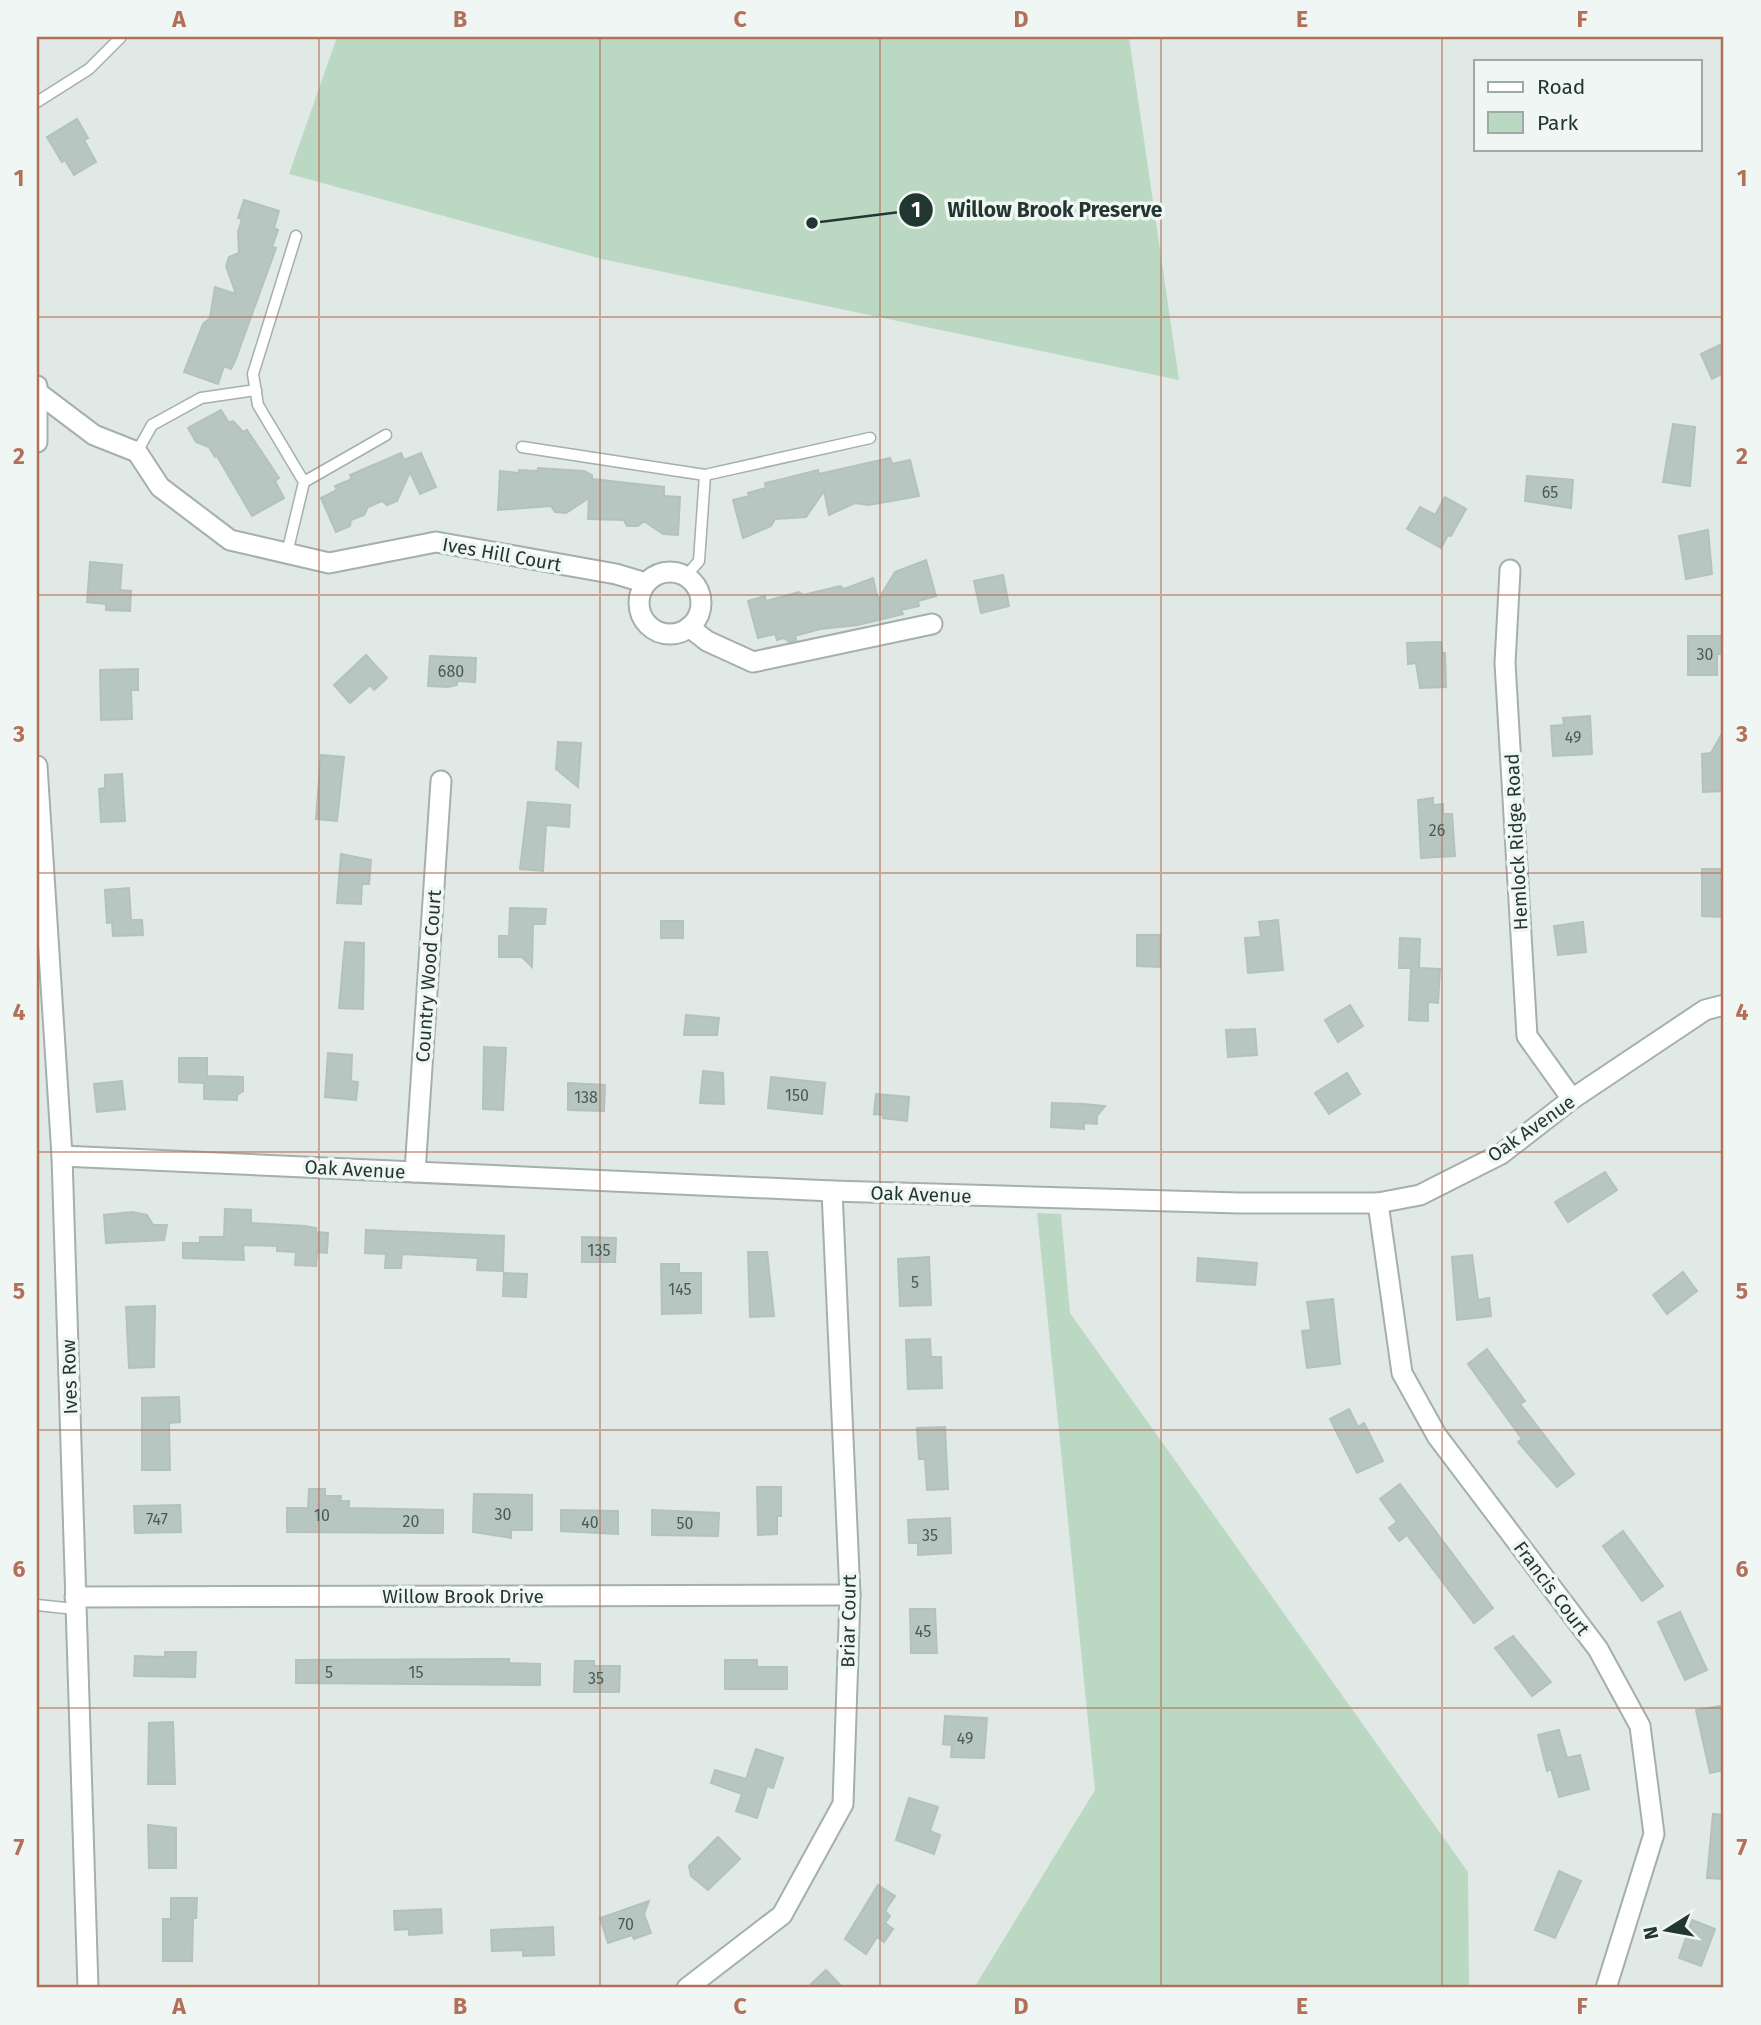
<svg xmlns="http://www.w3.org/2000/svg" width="1761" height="2025" viewBox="0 0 1761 2025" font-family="'Fira Sans',sans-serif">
	<rect width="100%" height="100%" fill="#e0e9e5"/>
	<g fill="#bbd8c3">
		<polygon points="337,37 1129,37 1179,380 602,259 289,174"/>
		<polygon points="1037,1213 1061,1214 1070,1313 1468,1872 1469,1988 974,1988 1095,1790"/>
	</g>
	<g fill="#b8c6c1" stroke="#b3c2bc" stroke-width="2">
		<polygon points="77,119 88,138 84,140 96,162 74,175 65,160 62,162 47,137"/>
		<polygon points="244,200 279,211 274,228 278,230 272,247 276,248 235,361 231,369 224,366 218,384 184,372 203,324 210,318 215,287 236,294 226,266 229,257 239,253 238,232 242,219 238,218"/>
		<polygon points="1724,343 1724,373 1712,379 1701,354"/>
		<polygon points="221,410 229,423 233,421 243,432 247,430 279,478 275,481 284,498 252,516 217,456 215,457 209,447 196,442 188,428"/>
		<polygon points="1673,424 1695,427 1690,486 1663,482"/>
		<polygon points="401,453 404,460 421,453 436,487 420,494 410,472 397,501 387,505 382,501 368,507 364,515 351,520 350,526 336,532 321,498 337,490 335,486 352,479 350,475"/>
		<polygon points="890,458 892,464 910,460 919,496 869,505 855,503 829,515 824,491 806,517 775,519 771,526 743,538 733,500 749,496 748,493 766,488 765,483 783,479 818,470 819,474"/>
		<polygon points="538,468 584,471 592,475 592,479 664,487 664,496 680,497 678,535 663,534 644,521 638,526 627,526 624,520 588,519 589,498 566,513 555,512 551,506 498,510 500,471 519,473 519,470 538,471"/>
		<polygon points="1527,476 1573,480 1571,508 1525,501"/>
		<polygon points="1445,497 1466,509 1451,536 1448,535 1441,548 1407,529 1420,507 1435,515"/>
		<polygon points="1708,530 1712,574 1686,579 1679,536"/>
		<polygon points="926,560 936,596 918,601 919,606 901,610 903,614 858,625 820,629 795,636 796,640 789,642 784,638 777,640 775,634 758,638 748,601 765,596 766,601 799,592 803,595 840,586 844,589 873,578 878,600 895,572"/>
		<polygon points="90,562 122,565 120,590 131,591 130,611 106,610 106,604 87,602"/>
		<polygon points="1003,575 1009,606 981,613 974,581"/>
		<polygon points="1688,636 1724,636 1724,654 1717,654 1717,675 1688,675"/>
		<polygon points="1441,642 1442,653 1445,653 1446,687 1420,688 1416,663 1408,664 1407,643"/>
		<polygon points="366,655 387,678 374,690 370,685 350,703 334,685"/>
		<polygon points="430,656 476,658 475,682 457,681 457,685 448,687 428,686"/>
		<polygon points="138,669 138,690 131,690 132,719 101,720 100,670"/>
		<polygon points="1590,716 1592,754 1553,756 1551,726 1564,725 1563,718"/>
		<polygon points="1723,732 1724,791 1703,792 1702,754 1711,753"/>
		<polygon points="558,742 581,743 578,787 556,769"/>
		<polygon points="321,755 344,757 337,821 316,819"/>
		<polygon points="122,774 125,821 101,822 99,789 105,788 105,775"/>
		<polygon points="1433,798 1433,805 1443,804 1443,814 1452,814 1455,856 1421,858 1418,800"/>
		<polygon points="528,802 570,805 569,827 546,825 543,871 520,869"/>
		<polygon points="341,854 371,860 369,884 362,884 361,904 337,903"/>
		<polygon points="1702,869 1724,869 1724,917 1702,916"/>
		<polygon points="129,888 131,920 142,920 143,935 113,936 112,922 107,923 105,890"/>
		<polygon points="510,908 546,909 545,924 533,924 532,967 522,957 499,957 499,936 509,936"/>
		<polygon points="1278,920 1283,970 1248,973 1245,938 1261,937 1259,922"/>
		<rect x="661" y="921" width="22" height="17"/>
		<polygon points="1583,922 1586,952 1558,955 1554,926"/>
		<polygon points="1137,935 1160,935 1160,967 1137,966"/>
		<polygon points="1400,938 1420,939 1419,968 1440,969 1438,1003 1428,1002 1428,1021 1409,1020 1411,968 1399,968"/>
		<polygon points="345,942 364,943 363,1009 339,1008"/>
		<polygon points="1350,1005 1363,1026 1338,1042 1325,1020"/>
		<polygon points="686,1015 719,1018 717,1035 684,1035"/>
		<polygon points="1255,1029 1257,1055 1228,1057 1226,1030"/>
		<polygon points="484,1047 506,1048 503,1110 483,1109"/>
		<polygon points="328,1053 352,1055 351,1081 358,1082 356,1100 325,1097"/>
		<polygon points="179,1058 207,1058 207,1076 243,1077 243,1091 237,1095 237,1100 204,1099 204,1083 179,1082"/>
		<polygon points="703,1071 723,1073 724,1104 700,1103"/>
		<polygon points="1347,1073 1360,1094 1329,1114 1315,1093"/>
		<polygon points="771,1077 825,1083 822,1114 768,1108"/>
		<polygon points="122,1081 125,1109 97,1112 94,1084"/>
		<polygon points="568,1083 605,1085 604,1111 568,1110"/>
		<polygon points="876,1094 909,1097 907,1121 883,1118 883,1115 874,1114"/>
		<polygon points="1052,1103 1084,1104 1105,1106 1097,1116 1097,1124 1084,1123 1084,1129 1051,1127"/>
		<polygon points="1605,1172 1617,1190 1568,1222 1555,1202"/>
		<polygon points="225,1209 251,1210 251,1223 305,1226 316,1228 316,1232 328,1233 327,1253 317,1252 316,1266 295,1265 296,1252 277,1251 277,1246 243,1245 244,1260 183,1258 183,1243 200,1243 200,1237 224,1237"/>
		<polygon points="132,1212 147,1215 153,1225 167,1225 164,1240 106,1243 104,1215"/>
		<polygon points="366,1230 504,1236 503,1271 477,1270 478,1258 402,1254 401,1268 385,1268 386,1254 365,1253"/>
		<polygon points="582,1237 616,1238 615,1262 582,1262"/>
		<polygon points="748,1252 767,1252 774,1316 750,1317"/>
		<polygon points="1472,1255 1478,1300 1489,1298 1491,1316 1457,1320 1452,1257"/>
		<polygon points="929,1257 931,1305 900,1306 898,1259"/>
		<polygon points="1198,1258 1257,1263 1255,1285 1197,1281"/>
		<polygon points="661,1264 679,1264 679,1273 701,1273 701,1313 662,1314"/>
		<polygon points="1683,1272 1697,1291 1667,1314 1653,1295"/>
		<polygon points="504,1273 527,1274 526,1297 503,1296"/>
		<polygon points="1333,1299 1340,1364 1307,1368 1302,1331 1311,1330 1307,1302"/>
		<polygon points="155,1306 154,1367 129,1368 126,1307"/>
		<polygon points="930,1339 931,1357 941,1357 942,1388 908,1389 906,1340"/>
		<polygon points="1487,1349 1525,1401 1520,1404 1574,1474 1557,1487 1518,1442 1522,1439 1468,1364"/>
		<polygon points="179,1397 180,1422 169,1423 170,1470 142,1470 142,1398"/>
		<polygon points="1349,1409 1358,1427 1364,1423 1383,1461 1357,1473 1330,1419"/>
		<polygon points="945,1427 948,1489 927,1490 925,1459 919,1459 917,1428"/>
		<polygon points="1400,1484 1493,1608 1474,1623 1407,1535 1399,1541 1389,1528 1397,1522 1380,1499"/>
		<polygon points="757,1487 781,1487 781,1516 777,1516 777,1534 758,1535"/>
		<polygon points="309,1489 325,1489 325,1496 341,1496 340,1501 349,1501 349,1508 443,1510 443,1533 287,1532 287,1508 308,1508"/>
		<polygon points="474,1494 532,1495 532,1530 511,1530 511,1538 473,1532"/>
		<polygon points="180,1505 181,1532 135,1533 134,1506"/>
		<polygon points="561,1510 618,1511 618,1534 561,1531"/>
		<polygon points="652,1510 719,1513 718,1536 652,1535"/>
		<polygon points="950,1518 951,1553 918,1555 918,1543 909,1543 908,1520"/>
		<polygon points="1623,1531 1663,1586 1642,1601 1603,1546"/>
		<polygon points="910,1609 935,1609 937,1653 911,1653"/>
		<polygon points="1680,1612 1707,1670 1685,1680 1658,1622"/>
		<polygon points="1513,1636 1551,1682 1532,1696 1495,1648"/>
		<polygon points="165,1652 196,1652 195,1677 134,1676 135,1656 165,1657"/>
		<polygon points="509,1659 509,1663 540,1664 540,1685 296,1683 296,1660"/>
		<polygon points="725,1660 757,1660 757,1667 787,1667 787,1689 725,1689"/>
		<polygon points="575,1661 594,1661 594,1666 620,1666 619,1692 574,1692"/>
		<polygon points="1721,1706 1724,1770 1710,1773 1696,1710"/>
		<polygon points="945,1716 987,1718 984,1758 951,1757 952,1745 943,1744"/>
		<polygon points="173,1722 175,1784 148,1784 149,1723"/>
		<polygon points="1559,1730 1567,1758 1580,1755 1589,1789 1559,1797 1551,1769 1547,1771 1538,1735"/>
		<polygon points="756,1749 783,1758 773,1788 767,1786 757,1818 736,1811 742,1794 711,1783 715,1770 746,1779"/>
		<polygon points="909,1798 938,1807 930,1831 940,1835 934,1854 896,1840"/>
		<polygon points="1713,1814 1724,1815 1724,1879 1707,1878"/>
		<polygon points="148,1825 176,1828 176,1868 149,1868"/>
		<polygon points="718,1837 740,1859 708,1890 691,1876 689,1866"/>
		<polygon points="1559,1871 1581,1881 1555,1938 1535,1930"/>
		<polygon points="878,1885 895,1896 885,1911 890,1916 885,1923 893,1929 884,1942 877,1937 866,1954 845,1939"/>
		<polygon points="171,1898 197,1898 196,1918 193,1918 192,1961 163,1961 163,1919 171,1919"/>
		<polygon points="649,1901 644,1914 651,1933 634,1939 632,1935 608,1943 600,1918"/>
		<polygon points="441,1909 442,1933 409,1935 409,1929 395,1930 394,1911"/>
		<polygon points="1692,1920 1715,1929 1701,1966 1679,1958"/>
		<polygon points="553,1927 554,1955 523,1956 523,1950 492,1951 491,1930"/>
		<polygon points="826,1970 843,1988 807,1988"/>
	</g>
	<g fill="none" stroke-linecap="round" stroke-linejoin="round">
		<defs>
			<g id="lane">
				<polyline points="37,102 89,69 121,37"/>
				<polyline points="522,447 705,475 699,561 686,576"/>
				<polyline points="137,452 152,425 201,398 256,390"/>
				<polyline points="705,475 870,438"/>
				<polyline points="304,482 386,435"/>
				<polyline points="287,553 304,482 258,405 253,374 296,236"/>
				<polyline points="37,1605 75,1609"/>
			</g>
			<g id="street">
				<polyline points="37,386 37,442"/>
				<polyline points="37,392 94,435 137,452 160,487 230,540 329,563 436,542 616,574 646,583"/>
				<polyline points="1510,570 1505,663 1527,1036 1572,1099"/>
				<circle cx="670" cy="603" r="31"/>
				<polyline points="689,627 707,641 753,662 932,624"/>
				<polyline points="37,766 62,1156 88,1988"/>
				<polyline points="62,1156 832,1191 1239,1203 1378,1203 1420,1195 1501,1154 1572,1099 1705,1010 1724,1005"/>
				<polyline points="415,1172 441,781"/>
				<polyline points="1378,1203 1402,1373 1437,1436 1598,1649 1640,1726 1654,1834 1606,1988"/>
				<polyline points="75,1597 850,1595"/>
				<polyline points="687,1988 782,1915 843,1804 850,1595 832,1191"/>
			</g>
		</defs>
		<use href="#lane" stroke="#a3b0ac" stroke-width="13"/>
		<use href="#street" stroke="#a3b0ac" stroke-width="23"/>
		<use href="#lane" stroke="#fff" stroke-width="10"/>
		<use href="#street" stroke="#fff" stroke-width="19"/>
	</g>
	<path fill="none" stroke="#b37058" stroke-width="2" stroke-opacity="0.55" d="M319,37V1988M600,37V1988M880,37V1988M1161,37V1988M1442,37V1988M37,317H1724M37,595H1724M37,873H1724M37,1152H1724M37,1430H1724M37,1708H1724"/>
	<g text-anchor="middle" stroke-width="7" stroke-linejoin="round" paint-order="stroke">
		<g font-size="16" fill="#485b56">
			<text x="1550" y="498">65</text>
			<text x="1705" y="660">30</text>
			<text x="451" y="677">680</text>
			<text x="1573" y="743">49</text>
			<text x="1437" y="836">26</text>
			<text x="797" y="1101">150</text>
			<text x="586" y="1103">138</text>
			<text x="599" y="1256">135</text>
			<text x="915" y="1288">5</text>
			<text x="680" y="1295">145</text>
			<text x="503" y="1520">30</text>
			<text x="322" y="1521">10</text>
			<text x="157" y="1525">747</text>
			<text x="411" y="1527">20</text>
			<text x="590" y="1528">40</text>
			<text x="685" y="1529">50</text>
			<text x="930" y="1541">35</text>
			<text x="923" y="1637">45</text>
			<text x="329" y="1678">5</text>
			<text x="416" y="1678">15</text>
			<text x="596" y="1684">35</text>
			<text x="965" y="1744">49</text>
			<text x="626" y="1930">70</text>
		</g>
		<g font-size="19" fill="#223732" stroke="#f0f6f3">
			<text transform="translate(502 554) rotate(10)" y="7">Ives Hill Court</text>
			<text transform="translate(1516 842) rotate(-93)" y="7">Hemlock Ridge Road</text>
			<text transform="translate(428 976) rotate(-86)" y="7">Country Wood Court</text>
			<text transform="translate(1531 1128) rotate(-35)" y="7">Oak Avenue</text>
			<text transform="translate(355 1169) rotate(3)" y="7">Oak Avenue</text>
			<text transform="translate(921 1194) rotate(2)" y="7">Oak Avenue</text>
			<text transform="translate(69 1377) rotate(-92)" y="7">Ives Row</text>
			<text transform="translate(1552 1588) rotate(53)" y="7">Francis Court</text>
			<text x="463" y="1603">Willow Brook Drive</text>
			<text transform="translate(848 1621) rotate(-89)" y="7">Briar Court</text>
		</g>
	</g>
	<path fill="none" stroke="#223732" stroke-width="2.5" d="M812 223L916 210"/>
	<g fill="#223732" stroke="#f0f6f3" stroke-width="2.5">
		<circle cx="812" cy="223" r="7"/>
		<circle cx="916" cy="210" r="18"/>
	</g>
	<g font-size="21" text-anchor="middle" font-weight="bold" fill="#fff">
		<text x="916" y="217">1</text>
	</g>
	<g font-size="21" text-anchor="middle" font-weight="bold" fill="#223732" stroke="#f0f6f3" stroke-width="7" stroke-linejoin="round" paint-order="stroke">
		<text x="1055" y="217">Willow Brook Preserve</text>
	</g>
	<rect width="1761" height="2025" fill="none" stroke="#f0f6f3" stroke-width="77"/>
	<rect x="1474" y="60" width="228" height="91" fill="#f0f6f3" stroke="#9eaaa6" stroke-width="2"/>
	<rect x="1488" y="82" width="35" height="10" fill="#ffffff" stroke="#9eaaa6" stroke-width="2"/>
	<text x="1537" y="94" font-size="21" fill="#223732">Road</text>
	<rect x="1488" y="112" width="35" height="21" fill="#bbd8c3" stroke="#9eaaa6" stroke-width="2"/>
	<text x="1537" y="130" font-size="21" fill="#223732">Park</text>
	<g transform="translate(1667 1930) rotate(259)" stroke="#f0f6f3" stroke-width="5" paint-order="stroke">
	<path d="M0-5L12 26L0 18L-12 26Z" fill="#223732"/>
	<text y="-10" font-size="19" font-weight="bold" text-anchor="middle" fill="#223732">N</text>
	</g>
	<rect x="38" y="38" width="1684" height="1948" fill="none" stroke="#b37058" stroke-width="2.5"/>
	<g font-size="23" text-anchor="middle" font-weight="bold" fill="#b37058">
		<text x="179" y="27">A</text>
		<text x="460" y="27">B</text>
		<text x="740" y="27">C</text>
		<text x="1021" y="27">D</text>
		<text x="1302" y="27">E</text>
		<text x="1582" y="27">F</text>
		<text x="19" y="186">1</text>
		<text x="1742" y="186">1</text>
		<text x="19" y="464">2</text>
		<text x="1742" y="464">2</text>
		<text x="19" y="742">3</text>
		<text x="1742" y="742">3</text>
		<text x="19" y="1020">4</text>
		<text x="1742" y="1020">4</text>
		<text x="19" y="1299">5</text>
		<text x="1742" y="1299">5</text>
		<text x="19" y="1577">6</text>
		<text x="1742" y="1577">6</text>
		<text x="19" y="1855">7</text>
		<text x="1742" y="1855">7</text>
		<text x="179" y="2014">A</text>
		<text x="460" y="2014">B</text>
		<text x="740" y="2014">C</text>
		<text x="1021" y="2014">D</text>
		<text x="1302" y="2014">E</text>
		<text x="1582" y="2014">F</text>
	</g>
</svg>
